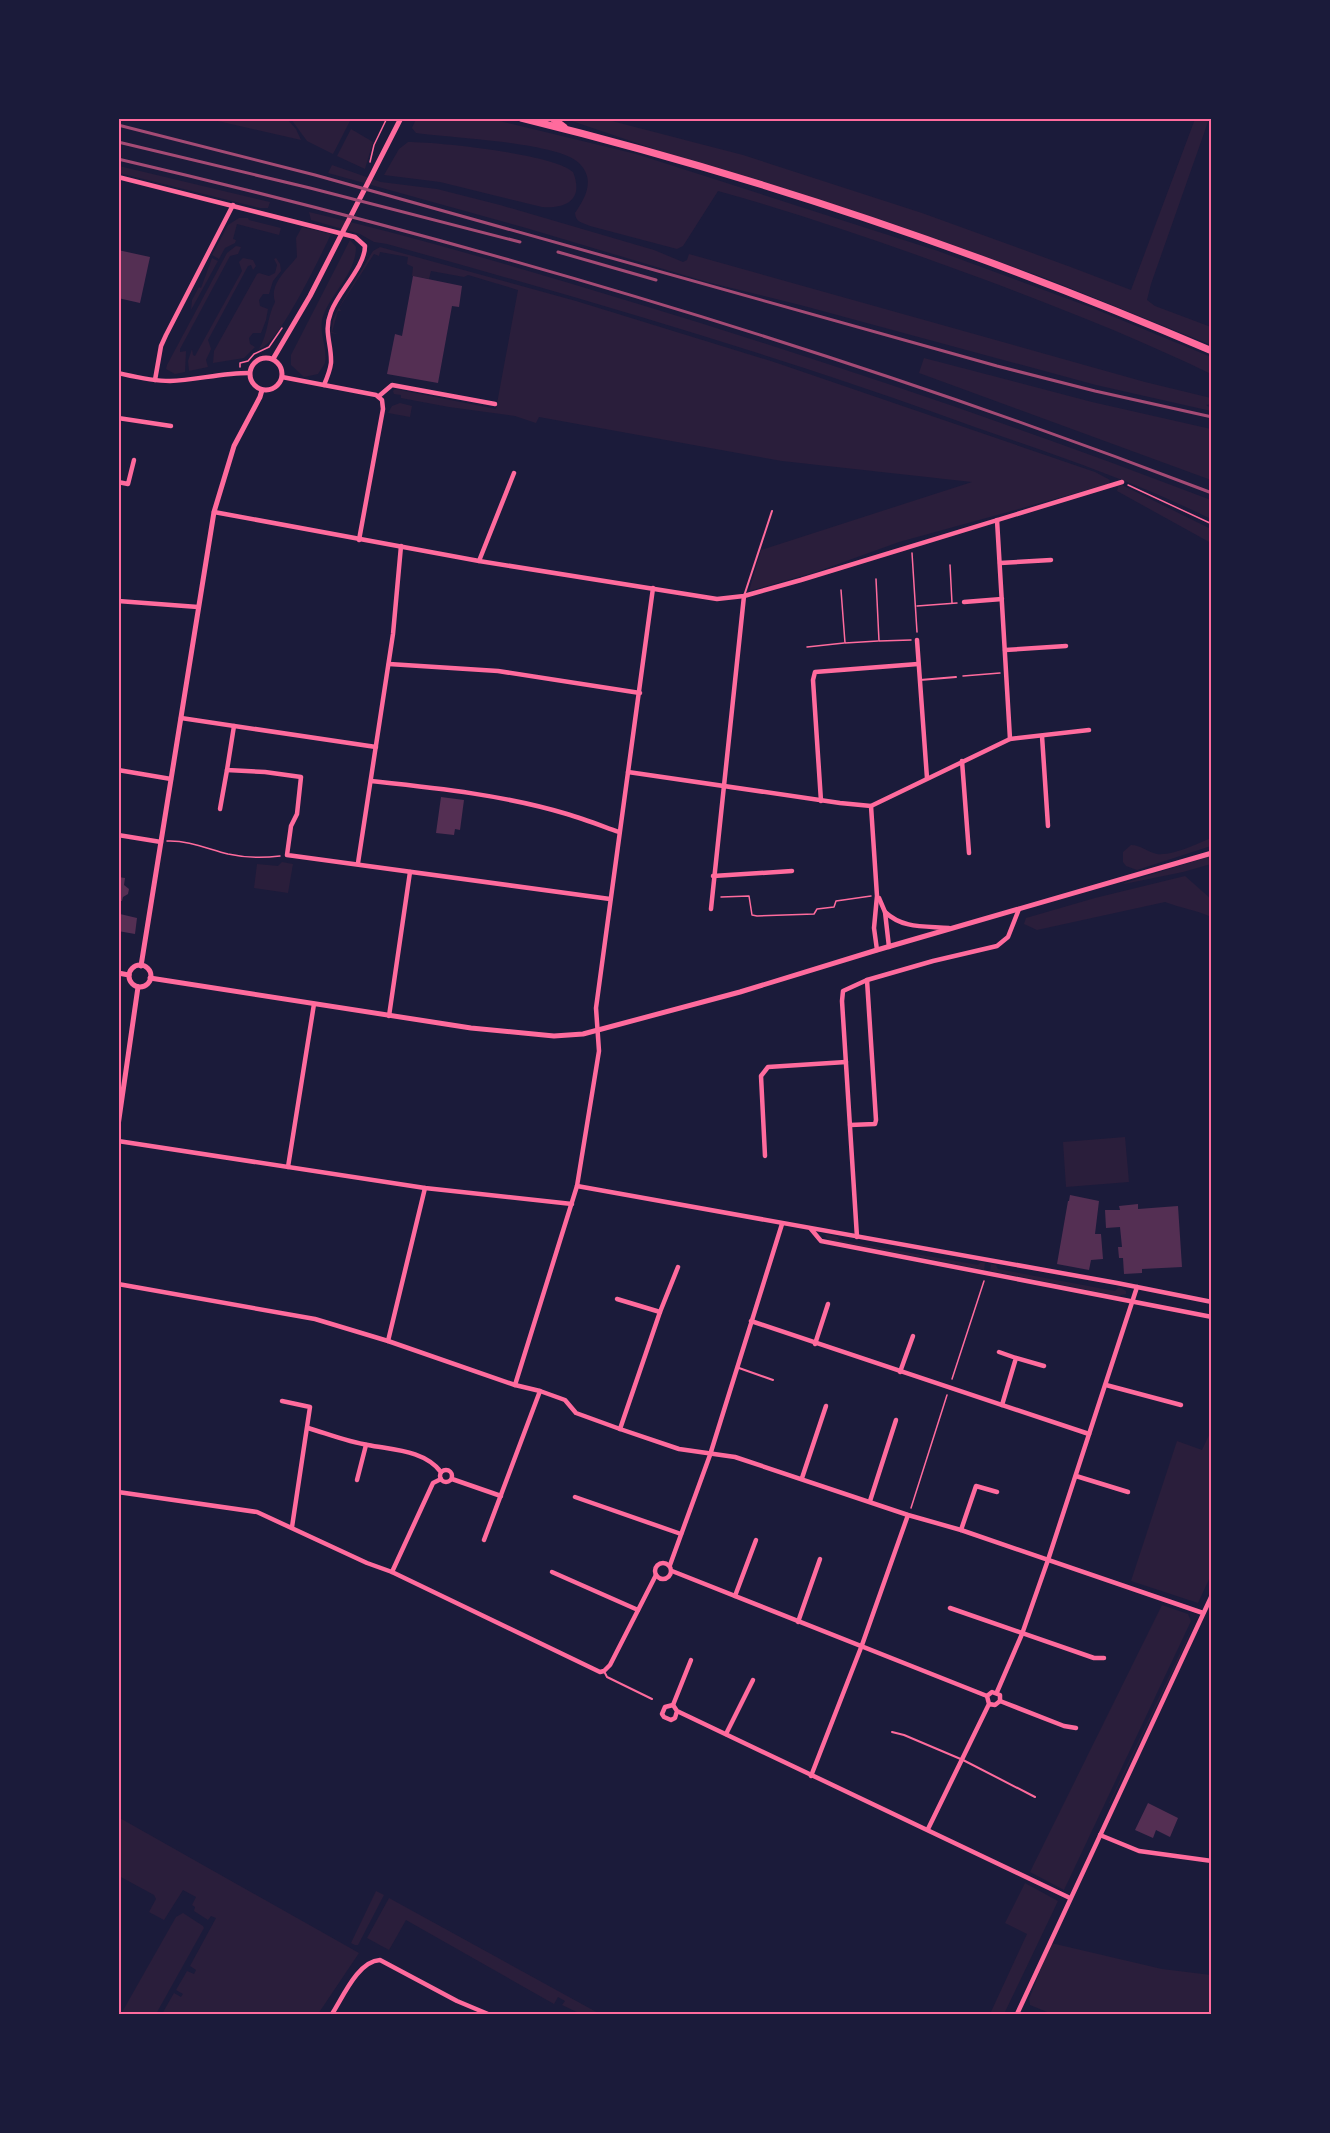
<svg xmlns="http://www.w3.org/2000/svg" width="1330" height="2133" viewBox="0 0 1330 2133" font-family="'Libre Baskerville',serif">
	<rect width="100%" height="100%" fill="#1b1b3a"/>
	<g fill="#2a1e3b">
		<polygon points="209,119 287,119 296,129 301,140"/>
		<polygon points="291,119 351,119 333,154 307,141"/>
		<path d="M416,119H491L636,154L938,251L1090,307L1211,357V374C1137,338 1060,308 983,279C896,247 808,216 718,191L683,246L677,249L590,226C582,222 576,223 575,213C585,198 596,180 579,163C558,142 450,138 416,133L412,128Z"/>
		<polygon points="566,119 604,119 743,155 922,213 1068,266 1131,290 1195,119 1209,119 1151,284 1147,300 1155,306 1211,327 1211,345 1045,278 882,220 669,154"/>
		<polygon points="351,129 373,142 365,169 337,156"/>
		<path d="M408,142C438,142 554,154 573,172C584,199 567,209 542,207L440,182L384,175L399,149Z"/>
		<polygon points="332,165 381,182 437,189 500,205 654,250 683,262 687,260 689,254 1145,382 1211,398 1211,404 1206,405 1211,408 1211,411 1096,385 804,306 707,282 526,228 328,173"/>
		<polygon points="119,166 270,202 268,208 260,208 119,173"/>
		<path d="M309,212C419,238 527,270 635,303C830,362 1022,428 1211,500V519C1122,475 1026,446 933,412C753,348 570,295 387,244L374,242L360,234L311,220Z"/>
		<polygon points="239,218 248,218 249,220 281,228 279,235 237,224 233,239 236,240 235,243 225,248 219,259 212,255 228,225"/>
		<path d="M302,227L331,234C321,255 278,346 259,349C268,335 267,317 275,302C269,284 287,270 297,257L296,238Z"/>
		<path d="M350,240L356,247C356,273 332,292 323,316C318,333 328,347 325,363L318,374L304,377L291,365V355Z"/>
		<polygon points="236,246 241,247 238,254 230,256 180,349 180,352 186,351 185,372 175,374 166,369 167,365 227,253"/>
		<polygon points="380,247 576,301 774,362 1095,472 1110,480 1109,484 899,542 816,572 749,591 761,550 972,482 782,461 539,417 536,423 515,416 449,407 401,398 401,395 394,394 393,391 395,389 496,409 518,290 468,275 464,277 431,271 429,279 412,276 413,267 407,264 408,257 380,252 379,256 374,254 339,308 341,311 338,311 332,332 338,334 331,333 333,320 338,309 373,251"/>
		<polygon points="212,258 218,261 191,310 192,300 199,287 201,288"/>
		<polygon points="243,258 253,260 256,266 253,270 251,265 248,266 208,340 211,349 206,360 208,367 189,371 188,361 192,349 193,355 195,356 242,271 239,262"/>
		<polygon points="276,258 280,264 281,271 273,281 269,294 263,294 259,300 260,306 268,309 266,320 261,333 253,333 249,338 250,344 255,347 244,358 213,363 214,351 257,274 259,273 269,276 275,273 277,265 274,259"/>
		<polygon points="924,358 1092,402 1211,429 1211,480 919,373"/>
		<polygon points="400,403 412,406 410,417 388,413 392,406"/>
		<polygon points="1122,485 1211,529 1211,543 1117,491 1118,487"/>
		<path d="M1211,838V846L1137,870L1126,866L1123,862V852L1131,845C1141,845 1147,852 1157,854C1172,856 1197,844 1211,838Z"/>
		<polygon points="1211,856 1211,864 1183,872 1124,884 1124,883"/>
		<polygon points="282,862 293,864 288,893 254,888 257,864 278,866"/>
		<path d="M1185,876L1211,899V917C1196,910 1181,908 1165,902L1037,930L1024,924L1026,918L1095,898Z"/>
		<polygon points="1125,1137 1129,1182 1066,1187 1063,1142"/>
		<polygon points="824,1234 838,1237 839,1240 978,1265 981,1262 985,1263 984,1270 828,1240"/>
		<polygon points="991,1264 996,1265 998,1269 1115,1291 1119,1287 1126,1291 1126,1294 1117,1296 990,1271"/>
		<polygon points="1211,1431 1211,1575 1198,1603 1131,1581 1177,1441 1202,1450"/>
		<polygon points="1162,1605 1188,1614 1191,1621 1064,1890 1030,1872"/>
		<polygon points="1196,1619 1179,1659 1110,1803 1109,1803"/>
		<polygon points="118,1817 359,1953 318,2014 162,2014 174,1993 181,1997 183,1994 176,1990 187,1971 194,1974 196,1970 190,1966 216,1918 211,1916 208,1920 194,1911 195,1907 192,1905 196,1897 183,1890 164,1920 149,1912 156,1899 154,1895 119,1876"/>
		<polygon points="1025,1883 1058,1901 1004,2014 990,2014 1027,1934 1005,1923"/>
		<polygon points="376,1891 384,1895 358,1945 355,1945 351,1943"/>
		<polygon points="389,1898 600,2014 581,2014 562,2005 565,2001 558,1997 554,2004 406,1920 389,1950 367,1938"/>
		<polygon points="183,1913 203,1926 204,1928 156,2014 121,2014 176,1917"/>
		<polygon points="1051,1943 1162,1969 1211,1975 1211,2014 1052,2014 1030,2005 1029,1999"/>
	</g>
	<g fill="#542f53">
		<polygon points="118,250 150,257 140,303 118,298"/>
		<polygon points="413,276 462,286 459,307 452,306 438,383 387,374 395,334 402,336"/>
		<polygon points="441,797 464,800 460,830 455,829 454,835 436,833"/>
		<polygon points="118,877 125,878 124,885 129,889 128,894 123,897 122,901 118,901"/>
		<polygon points="120,914 137,918 135,934 118,931"/>
		<polygon points="1070,1195 1099,1201 1095,1234 1101,1234 1103,1259 1091,1260 1089,1270 1057,1264 1068,1201 1069,1201"/>
		<polygon points="1138,1204 1138,1209 1178,1206 1182,1267 1142,1269 1142,1273 1124,1274 1123,1258 1119,1258 1118,1247 1122,1247 1120,1227 1106,1228 1105,1210 1120,1210 1119,1206"/>
		<polygon points="1148,1803 1178,1818 1170,1837 1156,1830 1153,1838 1135,1830"/>
	</g>
	<g fill="none" stroke-linecap="round" stroke-linejoin="round">
		<g stroke="#ff6b9d" stroke-width="1.5">
			<polyline points="370,162 374,145 387,118"/>
			<polyline points="240,367 240,363 248,361 254,354 269,347 282,328"/>
			<polyline points="1128,485 1212,524"/>
			<polyline points="912,553 917,632"/>
			<polyline points="950,565 952,603"/>
			<polyline points="876,579 879,641 911,640"/>
			<polyline points="841,590 845,643 878,641"/>
			<polyline points="917,606 957,603"/>
			<polyline points="807,647 844,643"/>
			<polyline points="963,676 1000,673"/>
			<path d="M167,841C188,840 208,849 228,854C246,858 263,858 280,856"/>
			<polyline points="721,897 749,896 752,915 757,916 814,914 817,909 834,907 836,901 871,896"/>
			<polyline points="952,1379 984,1281"/>
			<polyline points="911,1508 947,1395"/>
		</g>
		<g stroke="#ff6b9d" stroke-width="2">
			<polyline points="744,596 772,511"/>
			<polyline points="920,680 956,677"/>
			<polyline points="739,1368 773,1380"/>
			<polyline points="604,1671 607,1677 652,1699"/>
			<polyline points="892,1732 904,1735 963,1760 1035,1797"/>
		</g>
		<g stroke="#ff6b9d" stroke-width="4.5">
			<path d="M118,177L355,237L365,246C365,267 338,292 331,312C323,332 332,344 331,363C330,371 327,378 324,385"/>
			<path d="M118,373C136,377 152,381 170,381C196,380 222,373 249,373"/>
			<polyline points="282,377 376,395 382,400 383,409 359,540"/>
			<polyline points="155,380 161,346 166,335 233,205"/>
			<polyline points="379,396 392,385 495,404"/>
			<polyline points="118,418 171,426"/>
			<polyline points="118,482 128,484 134,460"/>
			<polyline points="214,512 479,561 717,599 744,596 801,580 1122,482"/>
			<polyline points="997,520 1010,739"/>
			<polyline points="479,561 514,473"/>
			<polyline points="1000,563 1051,560"/>
			<polyline points="118,601 198,607"/>
			<polyline points="964,602 1002,599"/>
			<polyline points="917,640 927,778"/>
			<polyline points="1005,650 1066,646"/>
			<polyline points="389,664 498,671 640,693"/>
			<polyline points="181,718 376,747"/>
			<polyline points="234,726 227,770 265,772 301,777 297,814 291,826 287,855 610,899"/>
			<polyline points="1042,736 1048,826"/>
			<polyline points="962,761 969,853"/>
			<polyline points="118,770 171,779"/>
			<polyline points="628,772 840,803 871,806 1010,739 1089,730"/>
			<path d="M371,781C436,788 504,795 567,814C584,819 602,826 619,832"/>
			<polyline points="821,801 813,680 815,672 918,664"/>
			<polyline points="871,806 877,896 874,928 877,950"/>
			<polyline points="220,809 227,770"/>
			<polyline points="118,835 161,842"/>
			<polyline points="358,863 393,634 401,546"/>
			<polyline points="713,876 792,871"/>
			<polyline points="879,898 885,912 889,947"/>
			<polyline points="711,909 744,596"/>
			<path d="M885,912C903,929 925,926 949,928"/>
			<polyline points="389,1016 410,872"/>
			<polyline points="850,1125 875,1124 876,1120 867,980"/>
			<polyline points="118,1141 425,1188 572,1204"/>
			<polyline points="765,1156 761,1076 768,1067 846,1062"/>
			<polyline points="288,1167 314,1004"/>
			<polyline points="577,1186 1117,1283 1212,1302"/>
			<polyline points="811,1229 821,1241 1212,1317"/>
			<polyline points="857,1237 842,1001 843,991 867,980 933,961 997,946 1008,937 1019,909"/>
			<polyline points="118,1284 315,1319 388,1341 515,1385 540,1391 565,1400 576,1413 620,1429 679,1449 735,1457 908,1515 961,1530 1203,1613"/>
			<polyline points="617,1299 660,1312"/>
			<polyline points="751,1321 1089,1434"/>
			<polyline points="388,1341 425,1188"/>
			<polyline points="815,1344 828,1304"/>
			<polyline points="999,1352 1016,1358 1002,1405"/>
			<polyline points="1016,1358 1044,1366"/>
			<polyline points="900,1372 913,1336"/>
			<polyline points="515,1385 577,1186 599,1051 596,1008 653,588"/>
			<polyline points="1106,1385 1181,1405"/>
			<polyline points="282,1401 310,1407 292,1527"/>
			<path d="M308,1428C328,1434 348,1442 368,1445C393,1450 424,1450 441,1472"/>
			<polyline points="620,1429 660,1312 678,1267"/>
			<circle cx="446" cy="1476" r="6"/>
			<polyline points="1076,1476 1128,1492"/>
			<polyline points="802,1478 826,1406"/>
			<polyline points="452,1479 501,1496"/>
			<polyline points="357,1480 366,1445"/>
			<polyline points="118,1492 257,1512 367,1563 392,1572 600,1672 604,1671 610,1665 656,1575"/>
			<polyline points="575,1497 681,1534"/>
			<polyline points="870,1501 896,1420"/>
			<polyline points="961,1530 976,1486 997,1492"/>
			<polyline points="484,1540 540,1391"/>
			<circle cx="663" cy="1571" r="8"/>
			<polyline points="670,1565 710,1455 782,1224"/>
			<polyline points="672,1571 987,1696"/>
			<polyline points="392,1572 433,1483 441,1479"/>
			<polyline points="552,1572 638,1610"/>
			<polyline points="735,1596 756,1540"/>
			<polyline points="950,1608 1094,1658 1104,1658"/>
			<polyline points="798,1622 820,1559"/>
			<polyline points="997,1692 1022,1634 1048,1560 1137,1287"/>
			<polyline points="1000,1701 1064,1726 1076,1728"/>
			<polyline points="673,1705 691,1660"/>
			<polyline points="677,1711 675,1718 671,1720 664,1717 662,1714 665,1707 673,1705 677,1711 1070,1898"/>
			<polyline points="726,1734 753,1680"/>
			<polyline points="811,1776 862,1645 908,1515"/>
			<polyline points="928,1829 989,1704 987,1696 992,1692 1000,1695 1000,1701 995,1705 989,1704"/>
			<polyline points="1100,1835 1139,1851 1212,1861"/>
			<path d="M332,2014C343,1997 358,1961 380,1960L457,2001L488,2014"/>
			<polyline points="1017,2014 1212,1595"/>
		</g>
		<g stroke="#ff6b9d" stroke-width="5">
			<circle cx="266" cy="374" r="16"/>
			<polyline points="273,359 310,296 401,118"/>
			<circle cx="140" cy="976" r="11"/>
			<polyline points="141,966 214,512 234,446 260,397 262,390"/>
			<polyline points="118,973 129,975"/>
			<polyline points="150,978 471,1028 554,1036 583,1034 740,992 877,950 1212,853"/>
			<polyline points="118,1126 138,987"/>
		</g>
		<g stroke="#ff6b9d" stroke-width="7">
			<path d="M521,118C757,176 989,255 1212,351"/>
			<polyline points="552,118 564,127"/>
		</g>
		<g stroke="#a44b75" stroke-width="3">
			<polyline points="118,125 315,175 997,366 1095,391 1212,417"/>
			<polyline points="118,142 310,188 520,242"/>
			<path d="M118,159C490,246 855,356 1212,493"/>
			<polyline points="558,252 656,280"/>
		</g>
	</g>
	<rect width="1330" height="2133" fill="none" stroke="#1b1b3a" stroke-width="240"/>
	<rect x="120" y="120" width="1090" height="1893" fill="none" stroke="#ff6b9d" stroke-width="2"/>
</svg>
